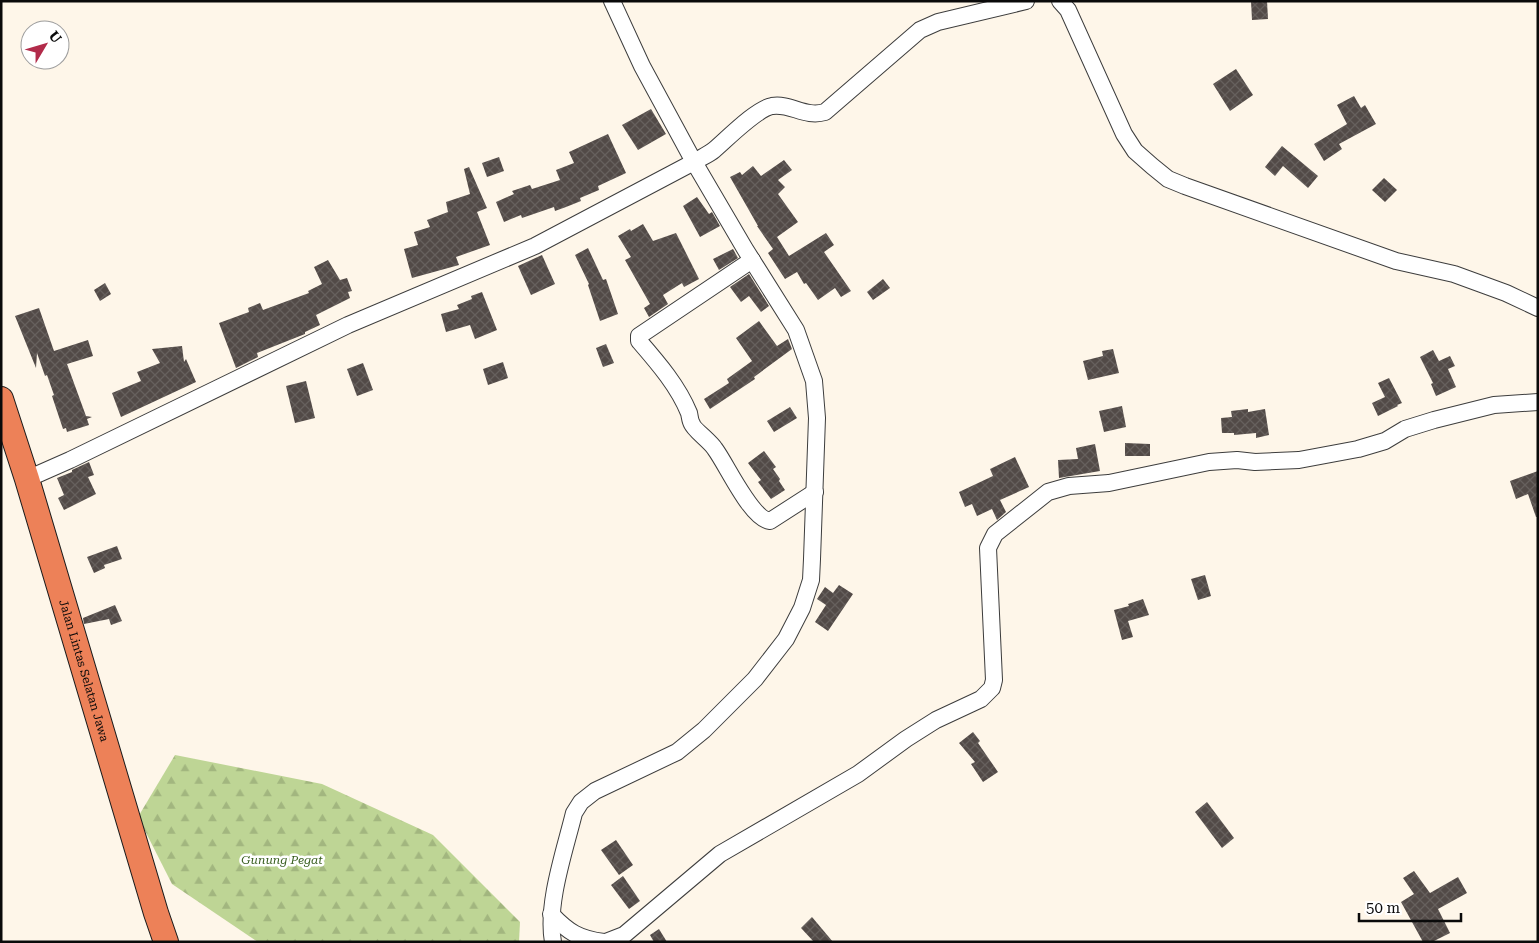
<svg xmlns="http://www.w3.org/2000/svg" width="1539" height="943" viewBox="0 0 1539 943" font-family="'Roboto Serif',serif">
	<defs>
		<pattern id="forest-firs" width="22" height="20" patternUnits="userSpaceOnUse" patternTransform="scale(1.25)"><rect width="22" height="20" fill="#bed595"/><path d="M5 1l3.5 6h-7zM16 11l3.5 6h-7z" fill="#a2b67f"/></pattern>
		<pattern id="building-cross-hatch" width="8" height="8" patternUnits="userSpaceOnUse" patternTransform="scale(1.25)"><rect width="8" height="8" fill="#524a47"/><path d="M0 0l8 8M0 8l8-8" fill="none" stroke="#66605d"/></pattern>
	</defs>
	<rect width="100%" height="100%" fill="#fef6e9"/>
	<polygon fill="url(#forest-firs)" points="175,755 322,784 433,835 520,922 519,942 258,942 172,884 138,817"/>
	<g fill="url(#building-cross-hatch)">
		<polygon points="1251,1 1267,1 1268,19 1252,20"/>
		<polygon points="1236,69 1253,95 1230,111 1213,84"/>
		<polygon points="1354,96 1361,108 1365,105 1376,124 1339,144 1342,149 1324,161 1314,144 1347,124 1337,105"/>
		<polygon points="651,109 666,134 638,150 622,125"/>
		<polygon points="608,134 626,173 598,186 599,190 580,198 581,201 566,207 555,211 554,207 522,218 521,215 504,222 496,202 514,194 512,191 530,185 532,189 560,180 556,170 574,163 569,152"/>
		<polygon points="1282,146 1318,176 1308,188 1283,166 1275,176 1265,167"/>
		<polygon points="499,157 504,171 487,177 482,163"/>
		<polygon points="784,160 792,170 778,180 785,187 778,194 798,222 777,237 789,256 826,233 834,245 824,252 851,291 841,297 835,288 818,300 806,283 804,284 797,272 785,279 768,253 773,249 757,226 758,226 730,177 740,172 742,175 753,166 761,176"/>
		<polygon points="469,167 487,208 477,212 490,245 456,257 459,265 412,278 404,249 418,245 414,232 430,227 427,220 448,212 446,202 470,194 464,169"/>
		<polygon points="1384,178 1397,190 1385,202 1372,190"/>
		<polygon points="697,197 709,214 712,212 720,226 700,237 683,206"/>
		<polygon points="643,224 653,241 676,233 699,279 684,287 682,283 663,295 668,304 649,317 644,308 650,304 625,260 631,257 618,236 630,229 631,231"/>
		<polygon points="588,248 603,280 606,279 618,314 600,321 588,285 589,284 575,255"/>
		<polygon points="733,249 738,258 719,270 713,259"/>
		<polygon points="542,255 555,284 531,295 518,266"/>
		<polygon points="328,260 340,280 347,278 352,291 348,292 350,298 316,315 320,325 305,332 305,334 257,353 258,357 236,368 219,323 249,312 248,308 260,303 263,310 309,293 308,291 322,284 314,267"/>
		<polygon points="749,274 769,306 761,312 749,296 741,302 730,287"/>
		<polygon points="883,279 890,288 873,300 867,292"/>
		<polygon points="105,283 111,294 100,301 94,290"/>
		<polygon points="482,292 497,330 475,339 470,325 446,332 441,314 459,309 457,305 472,299 471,296"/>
		<polygon points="39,308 54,351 88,340 93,356 67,364 86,416 92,417 87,419 89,425 67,432 66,428 63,429 52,396 54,395 47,375 45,376 37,353 36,368 15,316"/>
		<polygon points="759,321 777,346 788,339 792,349 754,377 755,379 710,409 704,399 729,383 727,379 752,361 736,338"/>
		<polygon points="606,344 614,363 603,367 596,348"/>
		<polygon points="182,346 184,362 186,359 196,382 121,417 112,393 141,381 137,372 160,363 152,349"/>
		<polygon points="1113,349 1119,373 1088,380 1083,361 1103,356 1102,351"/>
		<polygon points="1433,350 1439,361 1450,356 1455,366 1448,369 1456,387 1436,396 1431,384 1433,383 1420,357"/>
		<polygon points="503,362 508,378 488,385 483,369"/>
		<polygon points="363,363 373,390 357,396 347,369"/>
		<polygon points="1389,378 1402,403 1397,405 1398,406 1378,416 1372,403 1385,397 1378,383"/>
		<polygon points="306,381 315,418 295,423 286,386"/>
		<polygon points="1122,406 1126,427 1104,432 1099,411"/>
		<polygon points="790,407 797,418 774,432 767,421"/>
		<polygon points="1248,409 1248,412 1265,409 1269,435 1256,438 1256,433 1234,435 1234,433 1222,433 1221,418 1232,417 1231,411"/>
		<polygon points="1125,443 1150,444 1150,456 1125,456"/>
		<polygon points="1095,444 1100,471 1059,478 1058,460 1078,459 1076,448"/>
		<polygon points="764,451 776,467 773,469 780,479 779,481 785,490 771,499 758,482 761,480 748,463"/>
		<polygon points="1015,457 1029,487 1000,500 1006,512 997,520 992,509 977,516 972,504 965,507 959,492 993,476 990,469"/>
		<polygon points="89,462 94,475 88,477 96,494 64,510 58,498 64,495 57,478 72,472 72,470"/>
		<polygon points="1538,471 1538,517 1536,517 1528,494 1516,499 1510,481"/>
		<polygon points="117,546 122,559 104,565 105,568 94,573 87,557"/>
		<polygon points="1205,575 1211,596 1198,600 1191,579"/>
		<polygon points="839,585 853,594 828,631 815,622 826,605 817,599 825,587 833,593"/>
		<polygon points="1143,599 1149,615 1128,621 1133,637 1122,640 1114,610 1129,606 1128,604"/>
		<polygon points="115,605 122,621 111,625 109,619 84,624 83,618"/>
		<polygon points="973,732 980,741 978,743 998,772 983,782 971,764 975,762 959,743"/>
		<polygon points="1207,802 1234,838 1222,848 1195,812"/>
		<polygon points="616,840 633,865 619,875 601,850"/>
		<polygon points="1414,871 1430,893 1458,877 1467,893 1438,909 1450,933 1432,942 1423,942 1401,902 1414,894 1403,878"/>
		<polygon points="623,876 640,901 629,909 611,885"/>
		<polygon points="812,917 833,942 814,942 801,928"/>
		<polygon points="659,929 667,942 654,942 650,935"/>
	</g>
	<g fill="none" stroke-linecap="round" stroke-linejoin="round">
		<defs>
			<g id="minor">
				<polyline points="1060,1 1068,10 1124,134 1135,151 1152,166 1168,179 1185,186 1396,261 1454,274 1506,293 1538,308"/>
				<path d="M752,260L639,336V341C658,363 678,386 689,413C690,417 690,421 692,424C694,430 710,441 715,449C727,465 751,519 770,521L815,492"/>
				<path d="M27,479L70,460L348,325L535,246L694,162C700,158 708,155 714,150C727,139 756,109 772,106C791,103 805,118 825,112L920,30L938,22L1026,1"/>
				<path d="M551,914C568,932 579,939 604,942"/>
				<path d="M553,942C546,904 565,850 574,813L581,802L595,791L677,752L704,730L755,679L786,639L802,608L811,580L812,559L817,418L814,381L796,330L745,249L694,162L642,66L612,1"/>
				<polyline points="606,942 624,935 720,854 858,774 906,739 936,720 981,699 992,688 994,680 988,548 995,534 1048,492 1069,486 1109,483 1209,462 1237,460 1255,462 1299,460 1358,449 1385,441 1405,429 1434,420 1494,405 1538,402"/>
			</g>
			<g id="highway">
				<path id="s1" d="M1,399L27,479L156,913L166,942"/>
			</g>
		</defs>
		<use href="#minor" stroke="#3d3d3d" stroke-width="18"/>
		<use href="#highway" stroke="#1b1b1b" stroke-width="26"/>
		<use href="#minor" stroke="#fff" stroke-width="16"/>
		<use href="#highway" stroke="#ed8158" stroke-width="24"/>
	</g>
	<g text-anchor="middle" stroke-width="5" stroke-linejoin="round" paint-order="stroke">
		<g font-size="12" fill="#0a0a0a" stroke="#fff">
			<text dy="4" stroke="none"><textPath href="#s1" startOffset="284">Jalan Lintas Selatan Jawa</textPath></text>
		</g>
		<g font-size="12" font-style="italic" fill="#385e1f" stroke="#fff">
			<text x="282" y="864">Gunung Pegat</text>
		</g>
	</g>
	<rect width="1539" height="943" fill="none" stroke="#0a0a0a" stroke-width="5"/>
	<g transform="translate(45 45) rotate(52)"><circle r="24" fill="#ffffff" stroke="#9d9d9d"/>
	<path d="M0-4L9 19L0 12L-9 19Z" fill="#b22b4a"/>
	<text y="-8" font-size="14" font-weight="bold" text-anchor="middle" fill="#0a0a0a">U</text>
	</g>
	<path d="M1359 913v8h102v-8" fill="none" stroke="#0a0a0a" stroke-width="2.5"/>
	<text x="1366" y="913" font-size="15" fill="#0a0a0a" stroke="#ffffff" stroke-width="4" paint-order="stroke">50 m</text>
</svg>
